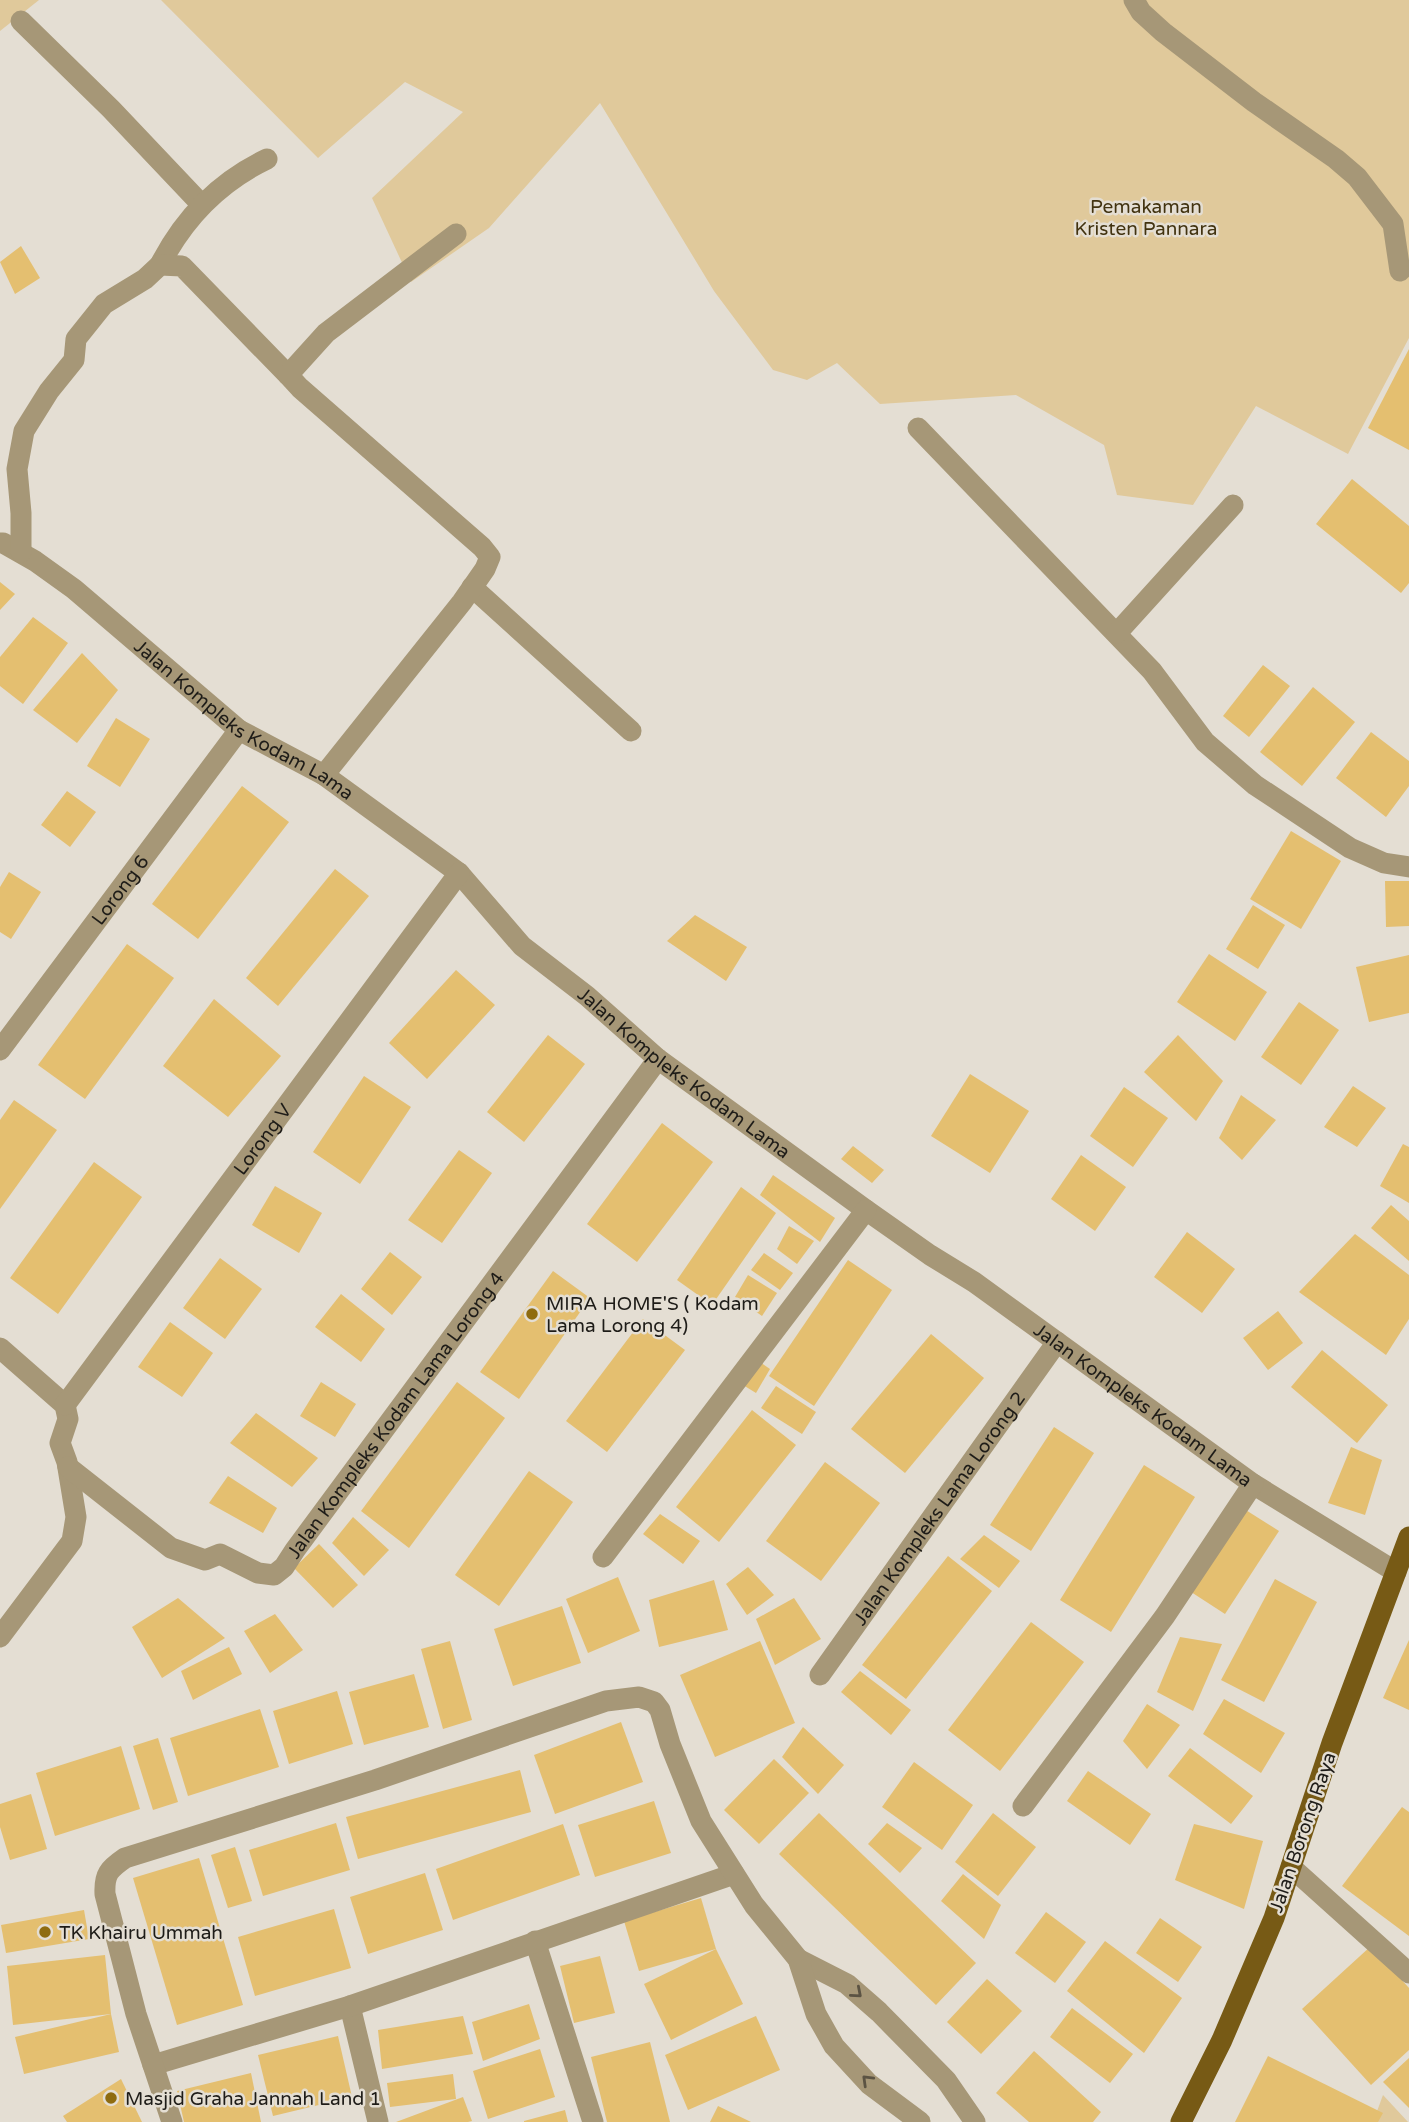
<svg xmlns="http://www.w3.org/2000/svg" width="1409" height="2122" viewBox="0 0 1409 2122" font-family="'Varela Round',sans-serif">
	<rect width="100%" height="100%" fill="#e4ded3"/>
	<g fill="#e0c99b">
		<polygon points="0,0 39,0 0,31"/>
		<polygon points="161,0 1409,0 1409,338 1348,454 1256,406 1193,505 1117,495 1104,445 1016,395 880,404 837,363 807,380 773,370 714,291 600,103 489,228 411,282 372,198 463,112 405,82 318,158"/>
		<polygon points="1383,2095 1408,2122 1373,2122"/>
	</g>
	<g fill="#e4bf70">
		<polygon points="21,246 40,278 15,294 0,262"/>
		<polygon points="1409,349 1409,450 1368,428"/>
		<polygon points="1352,479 1409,526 1409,583 1401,593 1316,524"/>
		<polygon points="0,582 15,594 0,610"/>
		<polygon points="33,617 68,643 23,704 0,686 0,657"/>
		<polygon points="82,653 118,690 77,743 33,710"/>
		<polygon points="1263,665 1290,686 1249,737 1223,716"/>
		<polygon points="1313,687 1355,722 1302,786 1260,752"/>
		<polygon points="116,718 150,739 120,787 87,766"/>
		<polygon points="1371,732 1409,761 1409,786 1386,817 1336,778"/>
		<polygon points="242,786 289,822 198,939 152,904"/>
		<polygon points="67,791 96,812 70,847 41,825"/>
		<polygon points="1291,831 1341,861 1301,929 1250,899"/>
		<polygon points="335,869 369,896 278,1006 246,978"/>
		<polygon points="9,872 41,892 11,939 0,932 0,887"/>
		<polygon points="1385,881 1409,881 1409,926 1386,927"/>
		<polygon points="1253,905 1285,925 1258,969 1226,949"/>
		<polygon points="695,915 747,947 726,981 667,941"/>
		<polygon points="127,944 174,978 85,1099 38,1065"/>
		<polygon points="1209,954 1267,992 1235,1041 1177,1002"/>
		<polygon points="1409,955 1409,1013 1369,1022 1356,967"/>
		<polygon points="456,970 495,1005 427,1079 389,1043"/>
		<polygon points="214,999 281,1056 228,1117 163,1066"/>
		<polygon points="1299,1002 1339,1030 1301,1085 1261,1057"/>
		<polygon points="548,1035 585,1064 524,1142 487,1112"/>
		<polygon points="1178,1035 1223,1081 1196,1121 1144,1072"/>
		<polygon points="970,1074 1029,1111 990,1173 931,1136"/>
		<polygon points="364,1076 411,1107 360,1184 313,1152"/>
		<polygon points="1353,1086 1386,1108 1357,1147 1324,1127"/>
		<polygon points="1124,1087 1168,1118 1133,1167 1090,1136"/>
		<polygon points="1241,1095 1276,1120 1242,1160 1219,1138"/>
		<polygon points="14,1100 57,1130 0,1209 0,1120"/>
		<polygon points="662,1123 713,1162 637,1262 587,1224"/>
		<polygon points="1403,1144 1409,1147 1409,1203 1380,1186"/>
		<polygon points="853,1146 884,1170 872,1183 841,1159"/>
		<polygon points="459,1150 492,1173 442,1243 408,1220"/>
		<polygon points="1081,1155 1126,1187 1095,1231 1051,1199"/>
		<polygon points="94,1162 142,1197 58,1314 10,1278"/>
		<polygon points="773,1175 835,1218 820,1242 760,1195"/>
		<polygon points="275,1186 322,1213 299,1253 252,1225"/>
		<polygon points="741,1187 776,1213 712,1305 677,1280"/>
		<polygon points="1391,1205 1409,1221 1409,1261 1371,1228"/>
		<polygon points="789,1226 814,1241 797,1264 777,1249"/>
		<polygon points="1187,1232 1235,1269 1202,1313 1154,1277"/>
		<polygon points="1355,1234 1409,1275 1409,1319 1386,1355 1299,1292"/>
		<polygon points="390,1252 422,1277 392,1315 361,1289"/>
		<polygon points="764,1253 793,1273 780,1290 751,1270"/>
		<polygon points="220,1258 262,1289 225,1339 183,1308"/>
		<polygon points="848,1260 892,1290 814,1406 769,1376"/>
		<polygon points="553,1271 590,1298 519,1399 480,1372"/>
		<polygon points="748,1275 777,1293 762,1316 735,1297"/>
		<polygon points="341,1294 385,1329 361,1362 315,1327"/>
		<polygon points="1278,1311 1303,1343 1268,1370 1243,1338"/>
		<polygon points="643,1319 685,1350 607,1452 566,1421"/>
		<polygon points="170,1322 213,1353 182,1397 138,1367"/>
		<polygon points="931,1334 984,1378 905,1473 851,1429"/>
		<polygon points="1322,1350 1388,1405 1357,1443 1291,1387"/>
		<polygon points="760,1362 770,1369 756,1393 743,1385"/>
		<polygon points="321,1382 356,1404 335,1437 300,1416"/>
		<polygon points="457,1382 505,1418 409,1548 361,1511"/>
		<polygon points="776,1386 816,1412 802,1434 761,1408"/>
		<polygon points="752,1410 796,1445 719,1542 676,1507"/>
		<polygon points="256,1413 318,1458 292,1487 230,1443"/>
		<polygon points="1054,1427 1094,1453 1031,1551 990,1525"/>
		<polygon points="1351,1447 1382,1460 1365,1515 1328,1503"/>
		<polygon points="825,1462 880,1503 821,1581 766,1541"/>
		<polygon points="1144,1465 1195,1497 1111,1632 1060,1600"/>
		<polygon points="529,1471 573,1502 499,1606 455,1575"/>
		<polygon points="228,1476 277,1508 263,1533 209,1503"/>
		<polygon points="1241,1507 1279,1531 1225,1614 1188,1590"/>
		<polygon points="660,1514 700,1541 683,1564 643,1534"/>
		<polygon points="353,1517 389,1550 364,1576 332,1543"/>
		<polygon points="984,1535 1020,1561 999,1588 960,1559"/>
		<polygon points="319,1544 358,1585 333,1608 294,1568"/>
		<polygon points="948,1556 992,1591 906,1699 862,1665"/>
		<polygon points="748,1567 774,1595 747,1615 726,1584"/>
		<polygon points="618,1577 640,1631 588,1653 566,1599"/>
		<polygon points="1275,1579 1317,1602 1264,1702 1221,1680"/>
		<polygon points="714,1580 728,1630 659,1647 649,1600"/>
		<polygon points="178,1598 225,1638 162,1678 132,1627"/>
		<polygon points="794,1598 821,1639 775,1665 756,1619"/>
		<polygon points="562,1606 581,1663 513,1686 494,1629"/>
		<polygon points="275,1614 303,1650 270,1673 244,1631"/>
		<polygon points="1031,1622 1084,1662 1000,1771 948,1730"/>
		<polygon points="1180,1637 1222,1644 1193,1711 1157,1692"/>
		<polygon points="1409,1640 1409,1710 1383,1698"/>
		<polygon points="450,1641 472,1720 443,1729 421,1649"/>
		<polygon points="760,1641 795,1723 715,1757 680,1675"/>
		<polygon points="229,1647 242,1674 193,1700 181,1671"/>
		<polygon points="860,1671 911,1710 891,1735 841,1692"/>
		<polygon points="414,1674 429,1727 364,1745 349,1692"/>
		<polygon points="337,1691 353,1744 289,1764 273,1711"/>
		<polygon points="1224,1699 1285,1733 1261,1773 1203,1734"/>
		<polygon points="1147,1704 1180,1725 1147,1769 1123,1741"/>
		<polygon points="260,1709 279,1767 188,1796 170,1738"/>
		<polygon points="621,1722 643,1782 555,1814 534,1755"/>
		<polygon points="803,1727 844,1765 818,1794 782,1757"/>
		<polygon points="158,1738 178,1802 153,1810 133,1746"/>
		<polygon points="121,1746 140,1809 55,1836 36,1773"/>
		<polygon points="1190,1748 1253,1796 1231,1824 1168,1776"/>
		<polygon points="774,1759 809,1793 759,1844 724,1810"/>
		<polygon points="914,1762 973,1805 942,1850 882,1807"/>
		<polygon points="520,1770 531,1812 358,1859 346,1817"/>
		<polygon points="1088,1771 1151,1814 1130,1845 1067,1801"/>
		<polygon points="31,1794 47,1849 10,1860 0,1827 0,1804"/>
		<polygon points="654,1801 671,1853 595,1877 578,1825"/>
		<polygon points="1402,1807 1409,1812 1409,1936 1342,1886"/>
		<polygon points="819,1813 976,1963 936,2005 779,1854"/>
		<polygon points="993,1813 1036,1847 998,1896 955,1862"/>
		<polygon points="336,1823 350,1870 263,1896 249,1850"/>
		<polygon points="887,1823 922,1848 900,1873 868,1844"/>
		<polygon points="563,1824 580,1875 453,1920 436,1869"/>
		<polygon points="1194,1824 1263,1841 1244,1909 1175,1880"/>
		<polygon points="235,1847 252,1901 228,1908 211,1855"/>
		<polygon points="199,1858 243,2005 177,2025 133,1878"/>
		<polygon points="425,1873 443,1930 368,1954 350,1897"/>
		<polygon points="963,1874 1001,1905 984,1939 941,1901"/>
		<polygon points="701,1898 716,1949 639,1971 624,1921"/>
		<polygon points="334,1909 351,1968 255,1996 238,1937"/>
		<polygon points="84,1910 89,1939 6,1953 1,1925"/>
		<polygon points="1046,1912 1086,1942 1055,1983 1015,1953"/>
		<polygon points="1160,1918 1202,1947 1178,1982 1136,1953"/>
		<polygon points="1105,1941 1182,1998 1144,2053 1067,1991"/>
		<polygon points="1371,1946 1409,1988 1409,2050 1371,2085 1302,2009"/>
		<polygon points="716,1949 743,2004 671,2040 644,1984"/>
		<polygon points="105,1955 111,2014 119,2052 24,2074 15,2037 111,2014 13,2025 7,1966"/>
		<polygon points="600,1956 615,2013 574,2023 560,1966"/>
		<polygon points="987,1979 1022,2011 981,2054 947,2022"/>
		<polygon points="529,2004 540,2039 483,2061 472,2022"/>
		<polygon points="1072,2008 1133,2054 1110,2083 1050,2037"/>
		<polygon points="463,2016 473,2054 382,2069 378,2030"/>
		<polygon points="756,2016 780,2070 688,2110 665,2055"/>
		<polygon points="338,2036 352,2097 273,2116 258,2055"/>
		<polygon points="650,2042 670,2122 607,2122 591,2057"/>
		<polygon points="540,2049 555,2097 488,2119 473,2071"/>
		<polygon points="1034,2051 1101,2112 1093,2122 1029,2122 996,2093"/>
		<polygon points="1268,2056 1383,2113 1378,2122 1235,2122"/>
		<polygon points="1409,2058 1409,2108 1383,2082"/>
		<polygon points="251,2073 261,2122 184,2122 177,2091"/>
		<polygon points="453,2074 456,2099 390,2107 387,2083"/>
		<polygon points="121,2079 142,2122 67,2122 63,2116"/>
		<polygon points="463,2097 472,2121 468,2122 396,2122"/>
		<polygon points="718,2106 751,2122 710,2122"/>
		<polygon points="565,2110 568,2122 524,2122 524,2121"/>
	</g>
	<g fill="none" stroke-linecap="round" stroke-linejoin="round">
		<g stroke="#a69777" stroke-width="21">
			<polyline points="1134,0 1141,12 1163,32 1254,102 1336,159 1357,177 1393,224 1400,271"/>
			<polyline points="21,21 111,109 201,204"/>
			<path d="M160,265C184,218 219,182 267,159"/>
			<polyline points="918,428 1152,671 1205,742 1255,785 1350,848 1384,863 1409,867"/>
			<path id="s1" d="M0,543H3L35,561L74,589L239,730L324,775L459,873L522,946L587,996L658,1059L866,1210L930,1255L974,1282L1253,1484L1396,1572"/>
			<polyline points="21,552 21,513 17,469 24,431 49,391 74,360 76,339 104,304 145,279 160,265 182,266 288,375"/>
			<polyline points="472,587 631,731"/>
			<polyline points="1117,633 1233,505"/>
			<polyline points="324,775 462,602 485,569 490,557 482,547 300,388 288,375 326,333 456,234"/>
			<path id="s2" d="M0,1050L239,730"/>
			<polyline points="0,1348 65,1405 68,1419 60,1443 67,1462 76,1517 72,1541 0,1637"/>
			<path id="s3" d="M65,1405L459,873"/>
			<path id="s4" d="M68,1467L171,1548L205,1560L220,1554L258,1573L274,1575L284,1567L295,1550L658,1059"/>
			<polyline points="603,1557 866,1210"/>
			<path id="s5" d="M820,1675L1057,1342"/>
			<polyline points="1023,1806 1165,1616 1253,1484"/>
			<polyline points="1291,1867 1409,1973"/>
			<polyline points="535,1941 593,2122"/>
			<polyline points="798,1959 847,1984 879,2012 946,2080 975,2122"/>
			<polyline points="350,2006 378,2122"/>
			<polyline points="153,2065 350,2006 734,1874"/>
			<path d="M172,2122L136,2014L105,1894C104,1874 109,1869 125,1858L375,1780L606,1701L639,1697L654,1702L660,1710L670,1744L701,1821L754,1905L798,1959L816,2014L834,2046L869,2084L920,2122"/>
		</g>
		<polyline stroke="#775a15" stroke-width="21" points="1181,2122 1222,2040 1274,1918 1332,1743 1409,1537"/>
	</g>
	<defs><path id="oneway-chevron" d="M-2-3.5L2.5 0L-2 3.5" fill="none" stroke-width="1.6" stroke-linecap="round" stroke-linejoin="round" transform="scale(1.75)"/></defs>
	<g stroke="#5b5343">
		<use href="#oneway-chevron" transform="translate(857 1993) rotate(41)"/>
		<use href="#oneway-chevron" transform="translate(867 2080) rotate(-136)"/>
	</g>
	<g fill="#8f6c10" stroke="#e4ded3" stroke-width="2.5">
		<circle cx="532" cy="1314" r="7"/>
		<circle cx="45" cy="1932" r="7"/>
		<circle cx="111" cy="2098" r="7"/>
	</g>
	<g text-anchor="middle" stroke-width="5" stroke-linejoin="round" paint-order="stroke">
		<g font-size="19" fill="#423310" stroke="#e4ded3">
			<text x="1146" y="213">Pemakaman<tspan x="1146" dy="22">Kristen Pannara</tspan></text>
		</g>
		<g font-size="19" fill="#1e1c18" stroke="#e4ded3">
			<text dy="7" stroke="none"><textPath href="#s1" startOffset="303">Jalan Kompleks Kodam Lama</textPath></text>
			<text dy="7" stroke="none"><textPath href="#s2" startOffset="200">Lorong 6</textPath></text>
			<text dy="7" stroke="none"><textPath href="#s1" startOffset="870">Jalan Kompleks Kodam Lama</textPath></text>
			<text dy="7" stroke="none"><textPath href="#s3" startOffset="331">Lorong V</textPath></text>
			<text dy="7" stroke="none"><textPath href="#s1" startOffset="1437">Jalan Kompleks Kodam Lama</textPath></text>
			<text dy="7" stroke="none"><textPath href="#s4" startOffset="443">Jalan Kompleks Kodam Lama Lorong 4</textPath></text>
			<text dy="7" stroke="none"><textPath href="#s5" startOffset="205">Jalan Kompleks Lama Lorong 2</textPath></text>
			<text transform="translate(1302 1832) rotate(-71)" y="7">Jalan Borong Raya</text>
		</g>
		<g font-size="19" fill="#1e1c18" stroke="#e4ded3" text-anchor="start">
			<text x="546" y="1310">MIRA HOME'S ( Kodam<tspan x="546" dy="22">Lama Lorong 4)</tspan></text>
			<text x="59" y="1939">TK Khairu Ummah</text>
			<text x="125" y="2105">Masjid Graha Jannah Land 1</text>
		</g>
	</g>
</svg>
